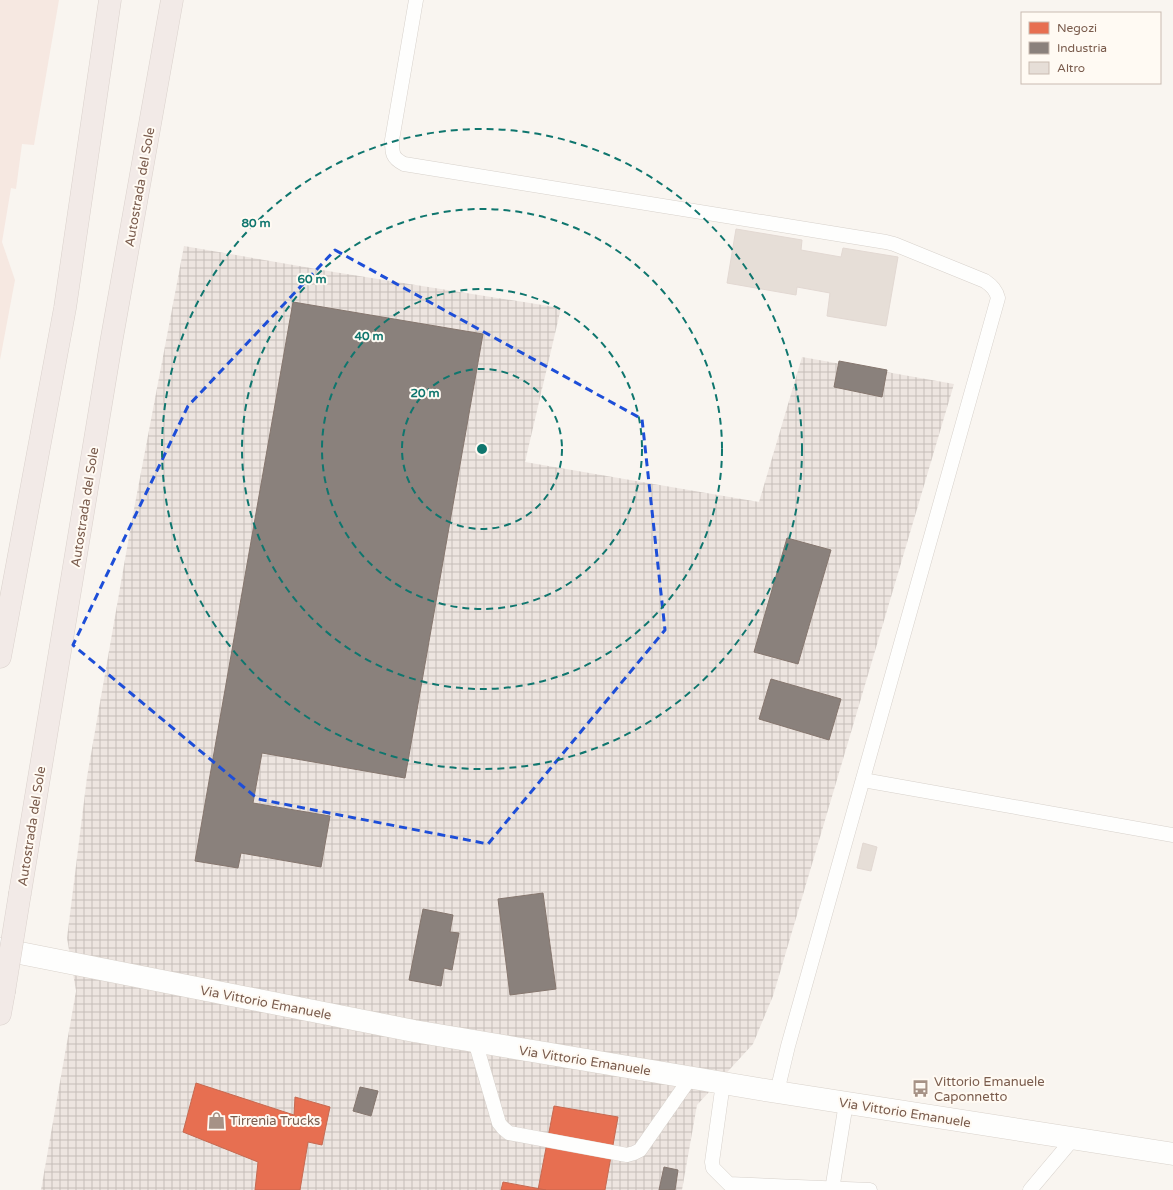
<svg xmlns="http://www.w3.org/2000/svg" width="1173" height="1190" viewBox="0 0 1173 1190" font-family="'Varela Round',sans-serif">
	<defs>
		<pattern id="industrial-grid" width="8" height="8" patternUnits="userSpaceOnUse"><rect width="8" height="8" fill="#ede5e0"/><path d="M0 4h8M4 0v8" fill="none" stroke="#c5bdb8"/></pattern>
	</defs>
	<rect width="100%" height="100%" fill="#f9f5f0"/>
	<polygon fill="#f6e8e1" points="0,0 59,0 34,145 22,144 16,189 11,188 2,242 15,280 0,360"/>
	<polygon fill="url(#industrial-grid)" points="184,246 334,272 561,308 525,462 759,502 802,357 954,384 773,996 753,1044 697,1105 682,1190 41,1190 76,991 67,938 87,777 131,525"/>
	<g fill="#e76f51" stroke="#c66950">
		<polygon points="196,1083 294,1115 295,1097 330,1107 322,1145 308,1142 300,1190 255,1190 258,1162 183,1132"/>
		<polygon points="554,1106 618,1117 605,1190 538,1190"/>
		<polygon points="503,1182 546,1190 501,1190"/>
	</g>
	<g fill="#8a817c" stroke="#85766e">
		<polygon points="293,302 483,334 405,778 262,753 253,803 330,816 321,867 241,853 238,868 195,861"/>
		<polygon points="839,361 887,370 882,397 834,387"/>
		<polygon points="787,538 831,550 798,664 754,652"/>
		<polygon points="771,679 841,699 829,740 759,719"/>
		<polygon points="543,893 556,989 510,995 498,899"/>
		<polygon points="423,909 453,915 450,932 459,933 452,970 444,968 441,986 409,980"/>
		<polygon points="360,1087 378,1091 371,1116 353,1111"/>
		<polygon points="664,1167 678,1170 675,1190 659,1190"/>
	</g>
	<g fill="#e6ded7" stroke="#e2d8d2">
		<polygon points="736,229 802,240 801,250 841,257 843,248 898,257 886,326 827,316 830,293 797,287 796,295 727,283"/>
		<polygon points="863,843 877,847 871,871 857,868"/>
	</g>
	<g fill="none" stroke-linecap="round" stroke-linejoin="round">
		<defs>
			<g id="lane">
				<path d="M416,0L392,140C392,153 392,158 404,164L886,242L894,244L985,281C992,286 996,290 998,298L788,1046L777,1092"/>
				<polyline points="863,780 1173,835"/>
				<polyline points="475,1041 499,1123 503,1128 509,1133 627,1155 634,1153 640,1150 691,1077"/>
				<polyline points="723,1083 712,1162 713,1168 729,1184 870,1190"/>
				<polyline points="832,1190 846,1103"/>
				<polyline points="1030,1190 1073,1139"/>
			</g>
			<polyline id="secondary" points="0,949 414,1031 777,1092 1173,1154"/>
			<g id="highway">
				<polyline points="0,657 65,308 110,0"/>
				<polyline points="20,893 111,343 172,0"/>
				<polyline points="0,1014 4,992"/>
			</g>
		</defs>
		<use href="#lane" stroke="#d7d1cb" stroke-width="15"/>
		<use href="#secondary" stroke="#d9d2cb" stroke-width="23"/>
		<use href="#highway" stroke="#dad1cc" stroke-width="23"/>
		<use href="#lane" stroke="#fefefd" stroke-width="14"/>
		<use href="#secondary" stroke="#fefefd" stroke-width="22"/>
		<use href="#highway" stroke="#f2eae7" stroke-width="22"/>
		<defs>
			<polyline id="highway-bridge" points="4,992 20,893"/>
		</defs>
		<use href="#highway-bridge" stroke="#dad1cc" stroke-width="23" stroke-linecap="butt"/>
		<use href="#highway-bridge" stroke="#f2eae7" stroke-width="22"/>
	</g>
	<path fill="none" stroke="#1d4ed8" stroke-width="3" stroke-dasharray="8 5" stroke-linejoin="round" d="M335,250L642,419L665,630L488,844L258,799L73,645L188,406Z"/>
	<g fill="none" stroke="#0f766e" stroke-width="2" stroke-dasharray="7 5">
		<circle cx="482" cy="449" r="80"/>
		<circle cx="482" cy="449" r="160"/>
		<circle cx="482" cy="449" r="240"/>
		<circle cx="482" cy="449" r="320"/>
	</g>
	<defs>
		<symbol id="bus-bare" viewBox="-9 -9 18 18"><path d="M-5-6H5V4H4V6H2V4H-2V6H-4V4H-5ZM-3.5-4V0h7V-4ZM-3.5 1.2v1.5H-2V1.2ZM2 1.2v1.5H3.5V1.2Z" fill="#a69286" stroke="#fffaf3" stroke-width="2.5" paint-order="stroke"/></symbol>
		<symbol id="shop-bare" viewBox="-9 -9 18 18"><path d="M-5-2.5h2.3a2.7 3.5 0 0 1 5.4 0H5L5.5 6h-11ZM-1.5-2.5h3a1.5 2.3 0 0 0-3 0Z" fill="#a69286" stroke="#fffaf3" stroke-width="2.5" paint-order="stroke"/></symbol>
	</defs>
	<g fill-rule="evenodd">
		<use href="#bus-bare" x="908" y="1076" width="25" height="25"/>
		<use href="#shop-bare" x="204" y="1108" width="25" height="25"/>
	</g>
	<g text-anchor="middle" stroke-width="4" stroke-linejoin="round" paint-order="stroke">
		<g font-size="13" fill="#7a5c4d" stroke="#fffaf3">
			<text transform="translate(139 187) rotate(-80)" y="5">Autostrada del Sole</text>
			<text transform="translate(84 507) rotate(-81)" y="5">Autostrada del Sole</text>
			<text transform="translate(31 826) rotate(-81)" y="5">Autostrada del Sole</text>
			<text transform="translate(266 1002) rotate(11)" y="5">Via Vittorio Emanuele</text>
			<text transform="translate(585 1060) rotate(9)" y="5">Via Vittorio Emanuele</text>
			<text transform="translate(905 1112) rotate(9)" y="5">Via Vittorio Emanuele</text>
		</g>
		<g font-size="13" fill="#7a5c4d" stroke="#fffaf3" text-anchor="start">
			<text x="934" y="1086">Vittorio Emanuele<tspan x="934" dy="15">Caponnetto</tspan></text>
			<text x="230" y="1125">Tirrenia Trucks</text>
		</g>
	</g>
	<circle cx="482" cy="449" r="6" fill="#0f766e" stroke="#fffaf3" stroke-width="2"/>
	<g font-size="12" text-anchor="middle" font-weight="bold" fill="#0f766e" stroke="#fffaf3" stroke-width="4" stroke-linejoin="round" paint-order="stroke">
		<text x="256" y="227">80 m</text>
		<text x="312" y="283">60 m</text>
		<text x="369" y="340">40 m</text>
		<text x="425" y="397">20 m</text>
	</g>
	<rect x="1021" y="12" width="140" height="72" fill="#fffaf3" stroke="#cabbb1"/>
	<rect x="1029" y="22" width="20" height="12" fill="#e76f51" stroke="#cabbb1"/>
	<text x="1057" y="32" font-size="12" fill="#7a5c4d">Negozi</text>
	<rect x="1029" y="42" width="20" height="12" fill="#8a817c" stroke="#cabbb1"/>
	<text x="1057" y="52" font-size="12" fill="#7a5c4d">Industria</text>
	<rect x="1029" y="62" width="20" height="12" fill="#e6ded7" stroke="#cabbb1"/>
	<text x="1057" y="72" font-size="12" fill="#7a5c4d">Altro</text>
</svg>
